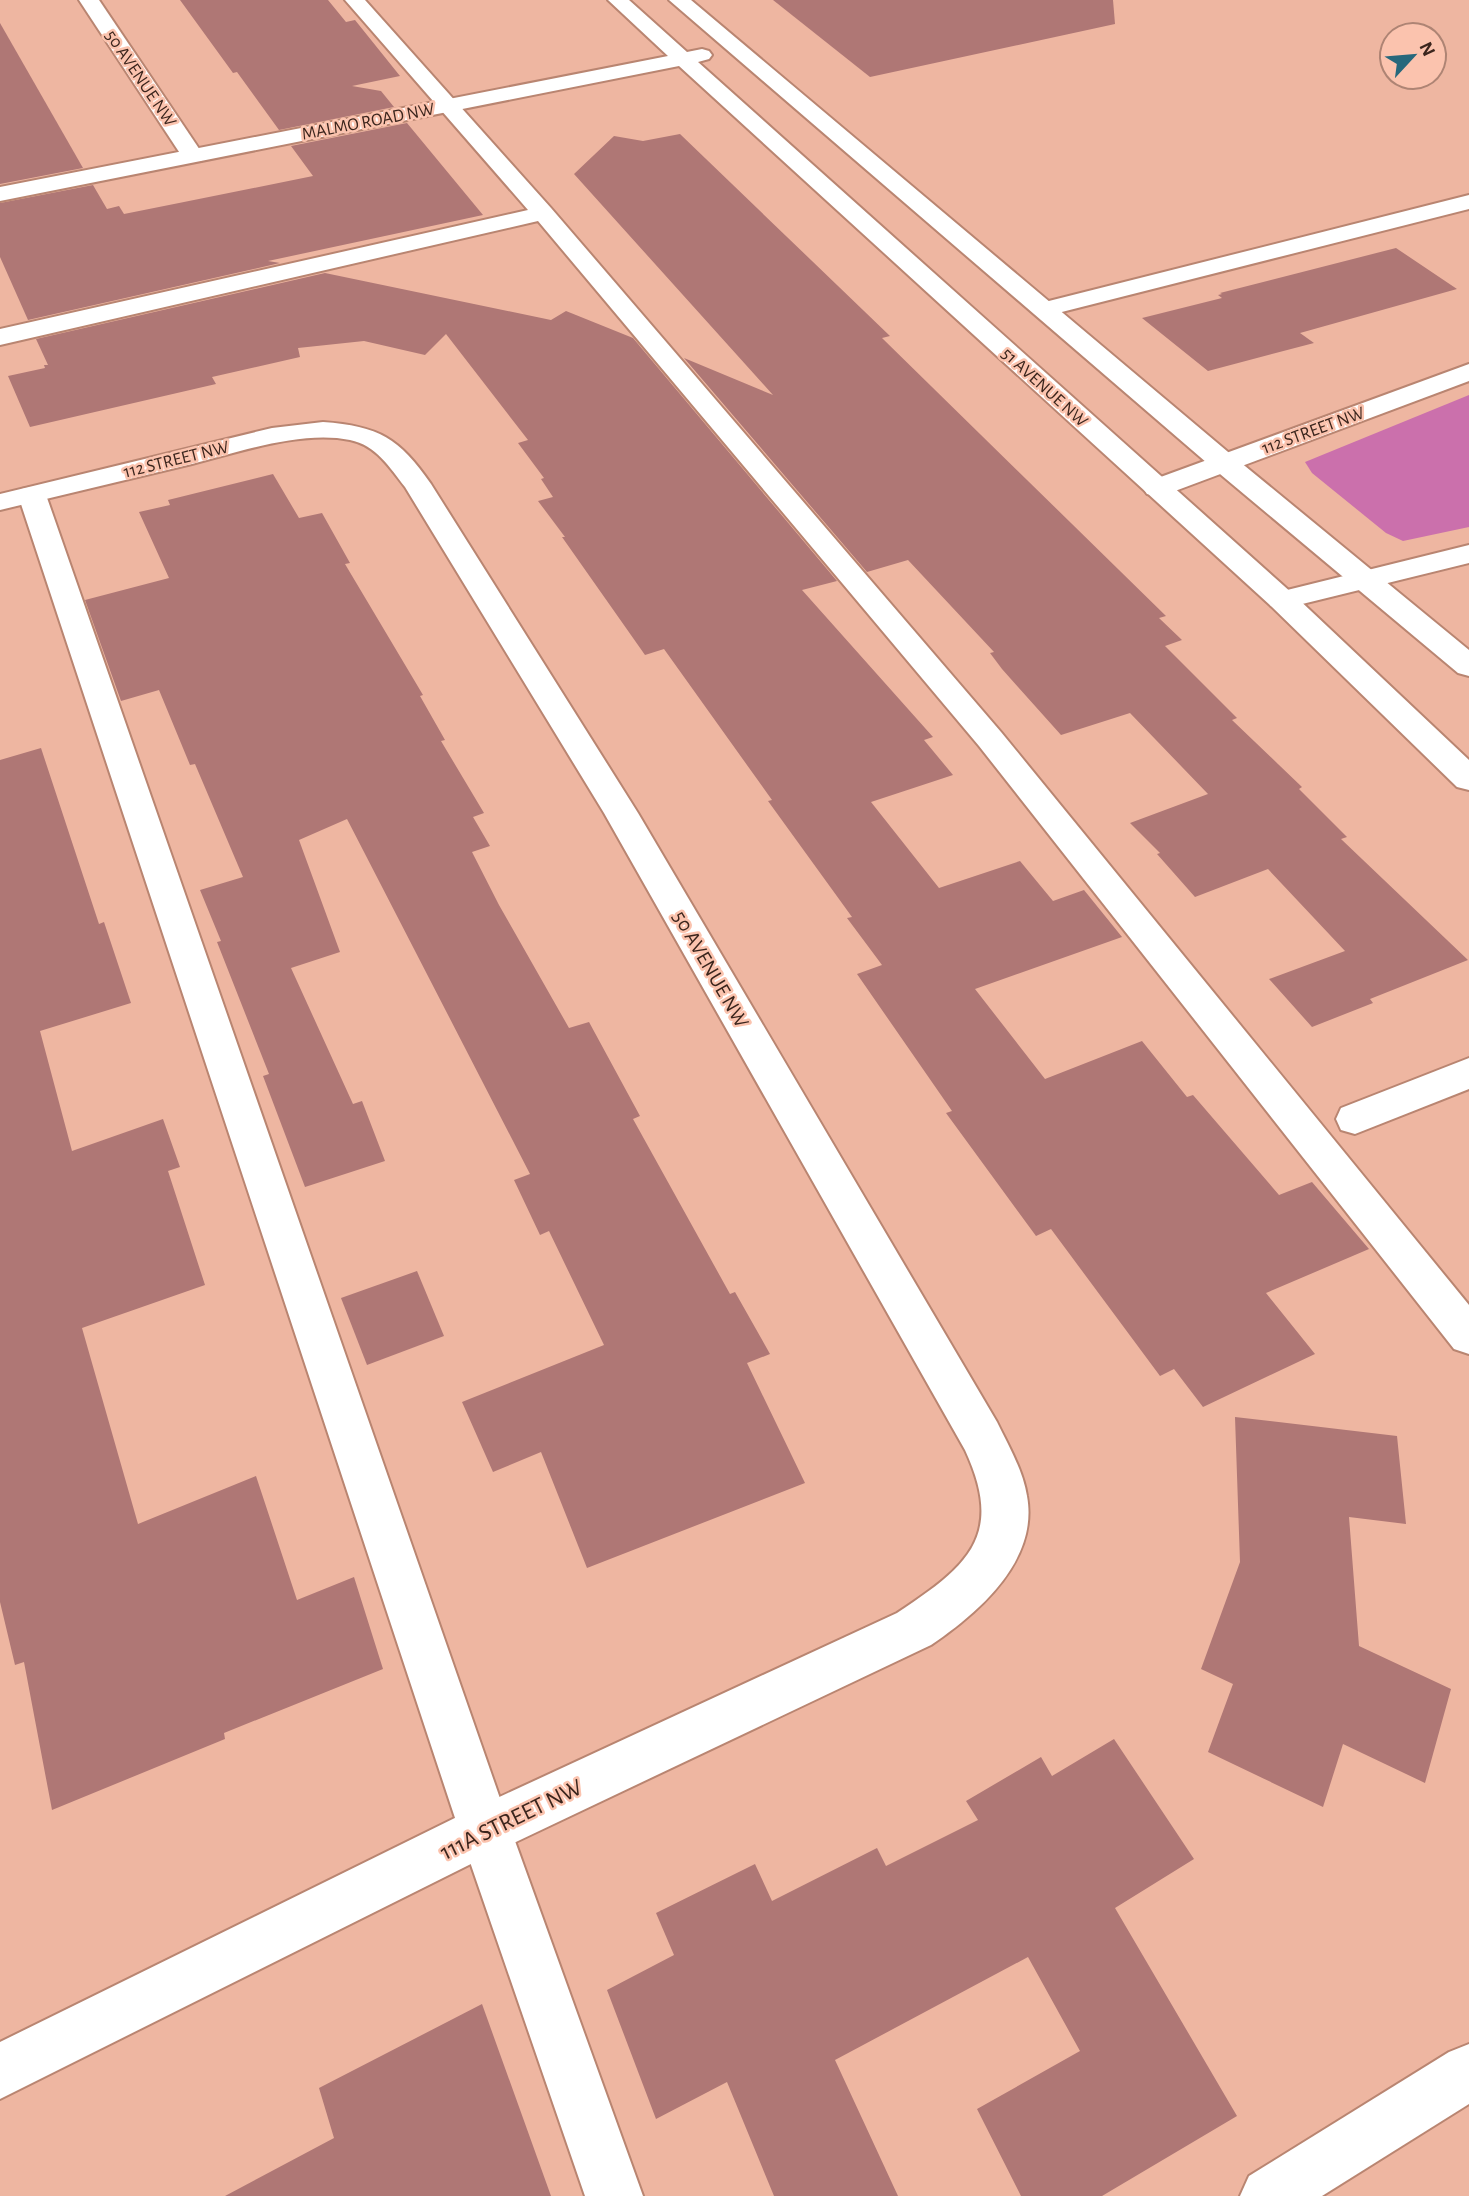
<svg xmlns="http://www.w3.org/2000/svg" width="1469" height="2196" viewBox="0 0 1469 2196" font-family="'Alegreya Sans',sans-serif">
	<rect width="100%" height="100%" fill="#eeb6a1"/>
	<polygon fill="#cb70ac" points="1469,395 1469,527 1403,541 1386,533 1312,473 1305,462"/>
	<g fill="#af7775">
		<polygon points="180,0 328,0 346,22 355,20 400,76 352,86 381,91 394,107 279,130 237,72 233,73"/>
		<polygon points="773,0 1113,0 1115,24 870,77"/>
		<polygon points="0,23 83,168 0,184"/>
		<polygon points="407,123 483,215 268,261 280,263 28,320 0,257 0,203 93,185 107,209 119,206 124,214 179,203 313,176 291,146"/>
		<polygon points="680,134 890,336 882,338 1166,616 1159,618 1182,640 1165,646 1237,718 1232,720 1302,787 1299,789 1347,837 1341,839 1468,960 1370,999 1373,1003 1312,1027 1269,979 1345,951 1268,869 1195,897 1157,854 1160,853 1130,823 1208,794 1130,713 1061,735 1002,669 990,653 994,652 908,560 867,572 684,358 773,395 574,174 614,136 643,141"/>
		<polygon points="1396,248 1457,289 1300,333 1314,343 1208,371 1142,318 1222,298 1218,295 1222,294 1220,293"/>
		<polygon points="325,273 551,320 566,311 633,338 837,581 802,590 933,737 924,740 953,775 871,802 939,888 1020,861 1053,901 1084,890 1122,937 975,989 1045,1079 1142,1041 1187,1097 1193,1095 1279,1195 1312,1182 1369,1249 1266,1293 1315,1354 1203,1407 1174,1369 1160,1376 1051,1229 1036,1236 946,1113 952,1111 857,974 882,965 847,918 852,917 768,801 772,800 664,649 645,655 562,537 565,537 538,501 553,497 541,479 544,478 518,443 528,440 446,334 425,355 364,341 298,348 300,357 212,377 216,384 30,427 8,376 45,368 44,365 48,365 36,339"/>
		<polygon points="273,474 299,518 322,513 350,563 345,564 423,695 420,696 445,740 441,741 484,813 473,817 490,846 472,852 499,905 569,1028 589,1022 640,1116 633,1119 730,1294 735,1292 770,1354 747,1363 805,1483 587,1568 541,1452 493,1472 462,1402 604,1345 549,1231 540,1235 514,1180 530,1174 347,819 299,840 340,952 291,968 353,1104 362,1101 385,1161 305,1187 263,1076 269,1074 217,942 221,941 200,890 243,877 195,764 190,765 159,690 121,701 85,600 169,578 139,512 170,505 168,500"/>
		<polygon points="41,748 99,924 104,922 131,1003 40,1031 72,1151 163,1119 180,1167 168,1171 205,1285 82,1328 138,1524 256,1476 297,1600 354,1577 383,1669 224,1733 225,1739 52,1810 24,1662 15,1665 0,1602 0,760"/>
		<polygon points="417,1271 444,1336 367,1365 341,1298"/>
		<polygon points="1235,1417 1397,1436 1406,1524 1349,1517 1359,1646 1451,1689 1425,1783 1343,1744 1323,1807 1208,1752 1233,1684 1201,1669 1240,1562"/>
		<polygon points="1114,1739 1194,1859 1115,1908 1237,2116 1102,2196 1021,2196 977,2109 1080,2051 1028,1957 835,2060 898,2196 774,2196 727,2082 656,2119 607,1990 674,1955 656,1913 755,1864 772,1901 877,1848 886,1866 978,1820 966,1801 1041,1757 1052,1776"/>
		<polygon points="482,2004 551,2196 225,2196 334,2138 319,2088"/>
	</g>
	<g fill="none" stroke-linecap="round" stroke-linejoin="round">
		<defs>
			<g id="lane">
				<polygon points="345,0 365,0 551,208 1001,732 1469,1305 1469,1354 1454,1349 979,746 538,221 0,345 0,329 528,210"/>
				<polygon points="1469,195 1469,209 1046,316 1037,314 1034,309 1037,304"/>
				<polygon points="32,487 42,489 46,495 511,1830 643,2196 585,2196 459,1830 18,495 22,489"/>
				<polygon points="1469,1058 1469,1089 1355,1134 1341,1130 1336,1119 1341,1108"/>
				<polygon points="1469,2044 1469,2104 1322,2196 1240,2196 1249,2176 1449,2052"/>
			</g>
			<g id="street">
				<polygon points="79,0 99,0 204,156 201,161 185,161"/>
				<polygon points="1469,364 1469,381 1167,494 1157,496 1147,494 1143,488 1147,482"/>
				<path d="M323,422C379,426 399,438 431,484L638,813L997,1422C1008,1445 1023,1470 1027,1496C1039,1561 978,1613 931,1645L503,1848L0,2099V2042L467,1812L897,1613C968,1566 1005,1536 965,1450L604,813L405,487C390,468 376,445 350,440C302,430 239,452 192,464C128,479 64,495 0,510V494L272,428Z"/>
				<polygon points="1469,545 1469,563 1282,609 1271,606 1267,600 1271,594"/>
			</g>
			<g id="secondary">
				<polygon points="608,0 629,0 687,52 702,49 709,51 712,55 709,59 698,62 1293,594 1469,760 1469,790 1457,787 1271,606 679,66 0,201 0,187 668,56"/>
				<polygon points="669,0 691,0 1234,457 1469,650 1469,676 1458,673 1214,469"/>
			</g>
		</defs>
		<use href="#lane" stroke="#b98571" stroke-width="4"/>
		<use href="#street" stroke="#b98571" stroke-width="4"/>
		<use href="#secondary" stroke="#b98571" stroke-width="4"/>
		<use href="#lane" fill="#fff" fill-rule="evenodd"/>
		<use href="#street" fill="#fff" fill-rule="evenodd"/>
		<use href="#secondary" fill="#fff" fill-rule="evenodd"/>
	</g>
	<g text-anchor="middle" stroke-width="5" stroke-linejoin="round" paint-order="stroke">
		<g font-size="18" fill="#3b251d" stroke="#fbc3ae">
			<text transform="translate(141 78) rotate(56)" y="6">50 AVENUE NW</text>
			<text transform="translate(368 121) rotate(-11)" y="6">MALMO ROAD NW</text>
			<text transform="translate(1045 387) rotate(42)" y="6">51 AVENUE NW</text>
			<text transform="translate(1313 430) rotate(-20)" y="6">112 STREET NW</text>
			<text transform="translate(176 459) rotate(-14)" y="6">112 STREET NW</text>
		</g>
		<g font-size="21" fill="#3b251d" stroke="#fbc3ae">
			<text transform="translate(711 969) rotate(60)" y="7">50 AVENUE NW</text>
		</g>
		<g font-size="24" fill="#3b251d" stroke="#fbc3ae">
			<text transform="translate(511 1819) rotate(-26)" y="8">111A STREET NW</text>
		</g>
	</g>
	<g transform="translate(1413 56) rotate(64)"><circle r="33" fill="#fbc3ae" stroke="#ae8474" stroke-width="2"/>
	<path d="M0-5L12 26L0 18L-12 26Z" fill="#27687c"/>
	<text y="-10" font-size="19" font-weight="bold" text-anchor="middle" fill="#3b251d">N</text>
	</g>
</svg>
